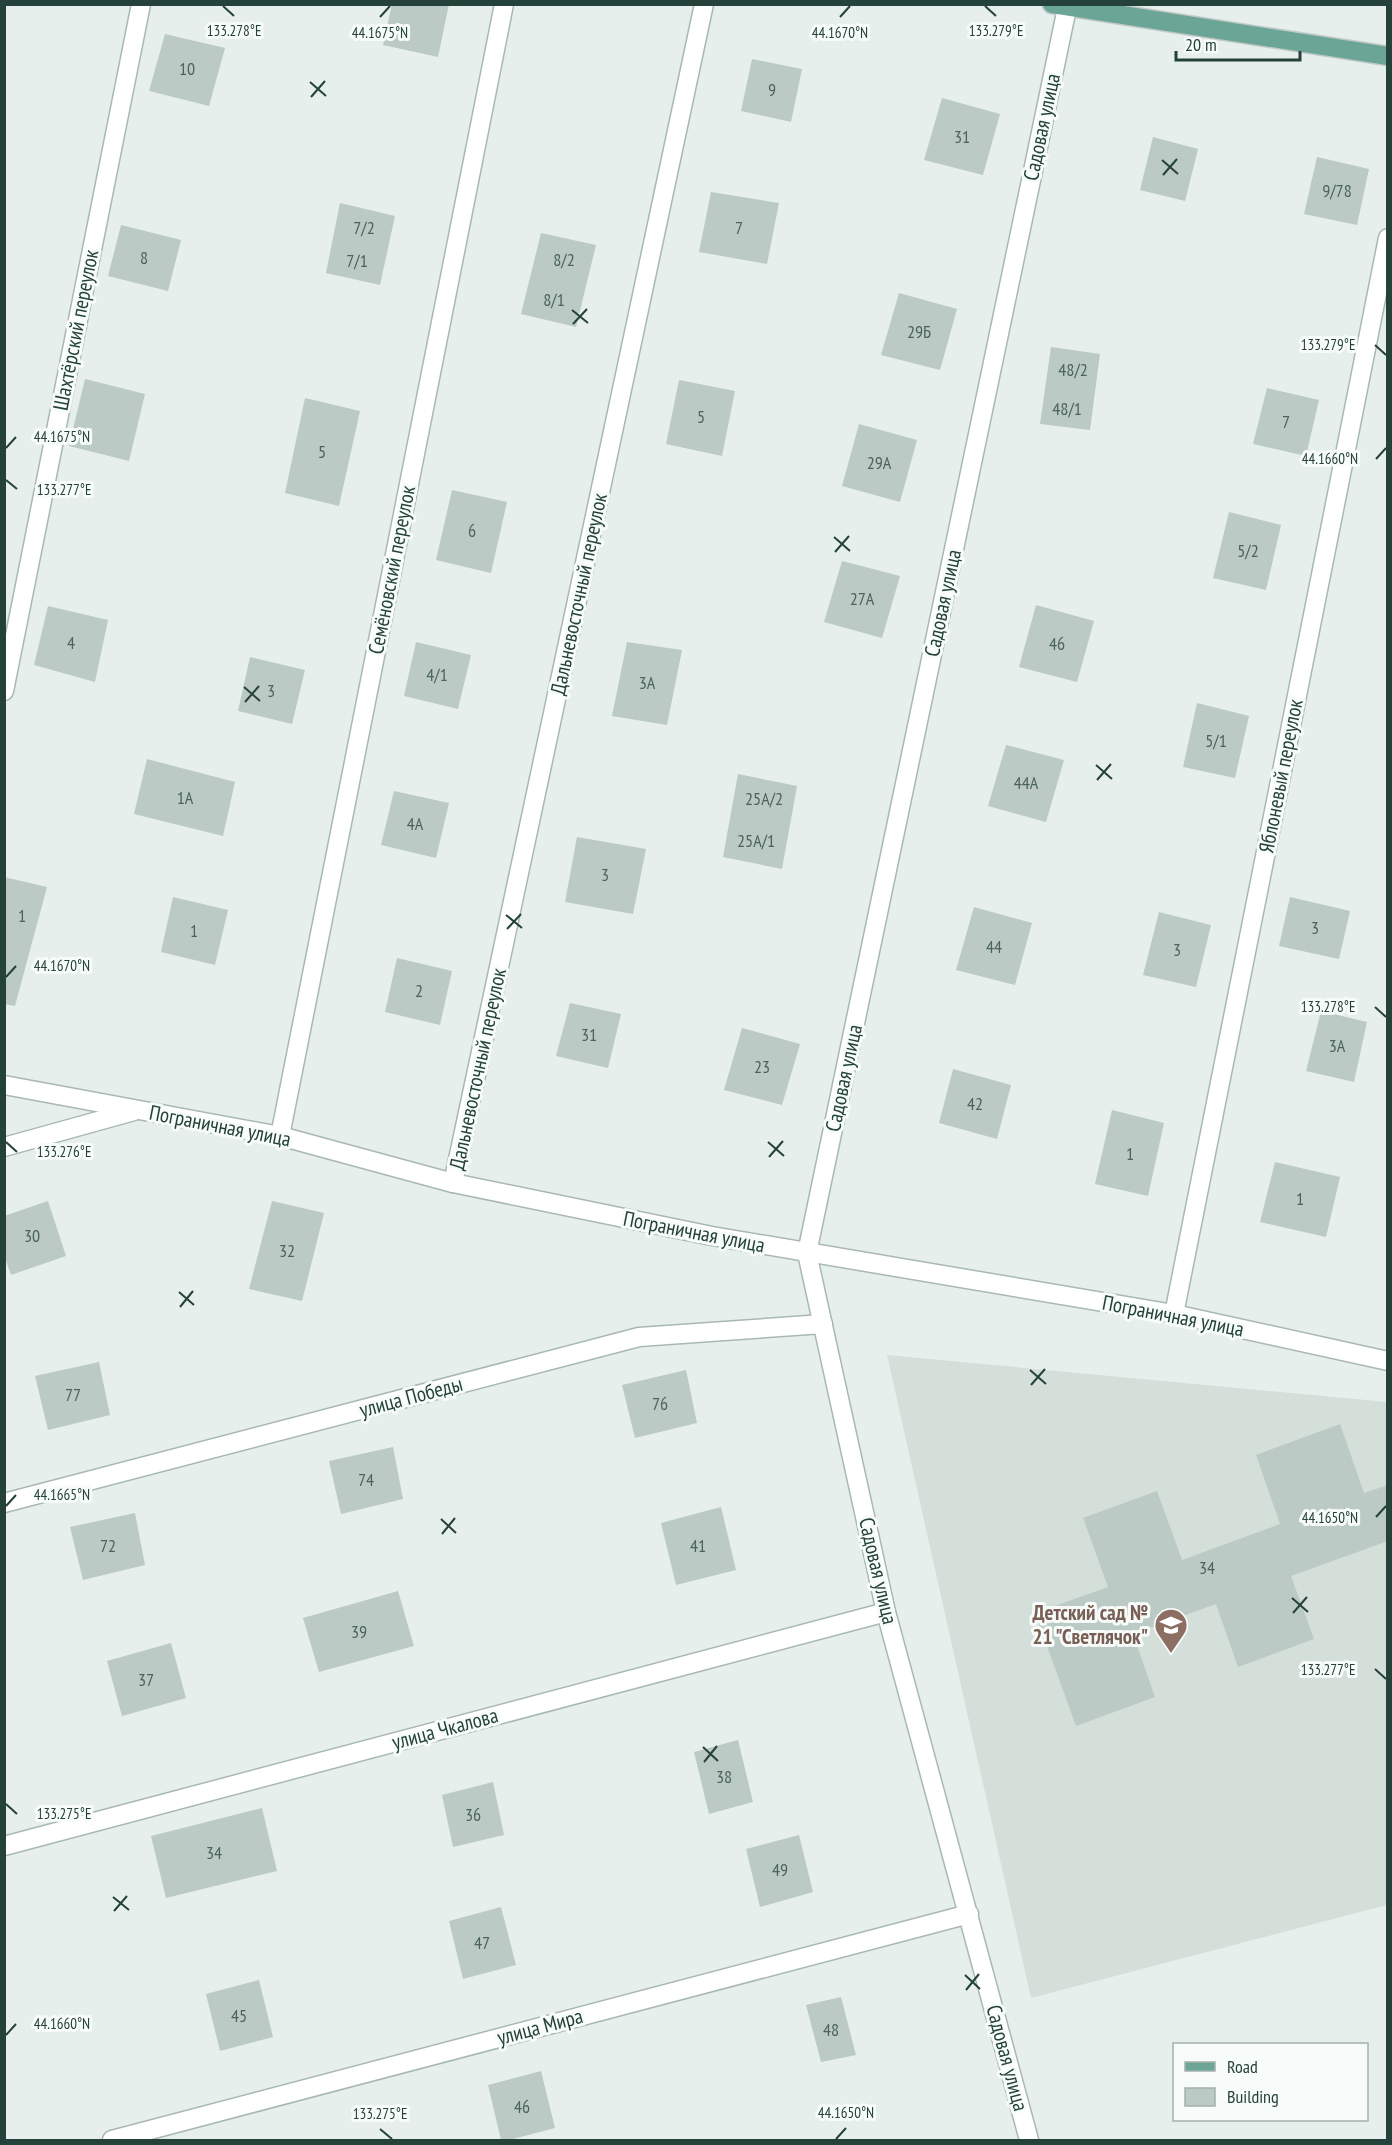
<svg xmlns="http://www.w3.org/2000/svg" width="1392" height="2145" viewBox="0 0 1392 2145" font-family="'PT Sans Narrow',sans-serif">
	<rect width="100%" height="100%" fill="#e6efeb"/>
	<polygon fill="#d4dfda" points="887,1355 1387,1402 1387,1905 1031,1998"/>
	<g fill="#bbcac4">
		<polygon points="392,4 449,4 438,57 383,45"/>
		<polygon points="165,34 225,48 209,106 149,91"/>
		<polygon points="752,59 802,69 791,122 741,111"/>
		<polygon points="942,98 1000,114 983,175 924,160"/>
		<polygon points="1153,137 1198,149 1185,201 1140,190"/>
		<polygon points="1317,157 1369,169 1357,225 1304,214"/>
		<polygon points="711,192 779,203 767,264 699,252"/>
		<polygon points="340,203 395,216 380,285 326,273"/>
		<polygon points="121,225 181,240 168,291 108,276"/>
		<polygon points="541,233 596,245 576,327 521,314"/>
		<polygon points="899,293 957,309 940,370 881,355"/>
		<polygon points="1051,347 1100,354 1090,430 1040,424"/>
		<polygon points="85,379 145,394 129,461 69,446"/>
		<polygon points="679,380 735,391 722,456 666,444"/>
		<polygon points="1267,388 1319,400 1306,456 1253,444"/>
		<polygon points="305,398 360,411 339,506 285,493"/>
		<polygon points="859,424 917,440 900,502 842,486"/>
		<polygon points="452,490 507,502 491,573 436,560"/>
		<polygon points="1229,512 1281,525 1266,590 1213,578"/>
		<polygon points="842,561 900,576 882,638 824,622"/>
		<polygon points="1036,605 1094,621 1077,682 1019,667"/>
		<polygon points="48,606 108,620 95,682 34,665"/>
		<polygon points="416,642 471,655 458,709 404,696"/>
		<polygon points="627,642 682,650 667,725 612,716"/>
		<polygon points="250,657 305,670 292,724 238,711"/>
		<polygon points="1197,703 1249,716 1235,778 1183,767"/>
		<polygon points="1006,745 1064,760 1046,822 988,806"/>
		<polygon points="147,759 235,782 223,836 134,814"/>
		<polygon points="738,774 797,786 782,869 723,857"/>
		<polygon points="394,791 449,803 436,858 381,845"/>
		<polygon points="577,837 646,849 633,914 565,902"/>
		<polygon points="4,877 47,887 15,1006 4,1004"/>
		<polygon points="173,897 228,910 215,965 161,952"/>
		<polygon points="1290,897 1350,911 1339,959 1279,946"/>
		<polygon points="974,907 1032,923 1015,985 956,970"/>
		<polygon points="1159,912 1211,925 1196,987 1143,975"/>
		<polygon points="397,958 452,971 440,1025 385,1012"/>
		<polygon points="570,1003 621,1014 608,1068 556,1056"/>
		<polygon points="1321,1011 1367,1022 1354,1082 1306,1071"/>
		<polygon points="742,1028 800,1044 782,1105 724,1090"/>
		<polygon points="953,1069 1011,1085 997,1139 939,1123"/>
		<polygon points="1112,1110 1164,1123 1148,1196 1095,1184"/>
		<polygon points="1275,1162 1340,1177 1326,1237 1260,1222"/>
		<polygon points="48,1201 66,1256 11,1275 4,1255 4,1216"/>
		<polygon points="272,1201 324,1213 302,1301 249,1289"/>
		<polygon points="99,1362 110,1415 48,1430 35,1376"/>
		<polygon points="686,1370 697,1423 635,1438 622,1385"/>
		<polygon points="1340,1424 1364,1493 1388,1485 1388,1541 1291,1576 1314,1639 1238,1667 1216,1604 1133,1634 1155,1697 1076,1726 1035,1613 1108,1587 1083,1518 1157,1491 1182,1560 1280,1524 1256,1455"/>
		<polygon points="393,1447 403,1499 341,1514 329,1461"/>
		<polygon points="721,1507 736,1570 676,1585 661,1523"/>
		<polygon points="135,1513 145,1565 83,1580 70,1527"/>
		<polygon points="398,1591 414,1646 319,1672 303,1618"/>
		<polygon points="171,1643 186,1698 122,1716 107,1661"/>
		<polygon points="738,1740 753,1802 709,1814 694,1752"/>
		<polygon points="493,1782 504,1835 453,1847 442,1795"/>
		<polygon points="262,1808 277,1871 166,1898 151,1836"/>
		<polygon points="799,1835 813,1892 760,1907 746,1849"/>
		<polygon points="501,1907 516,1965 463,1979 449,1921"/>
		<polygon points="259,1980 273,2037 220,2051 206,1994"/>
		<polygon points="841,1997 856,2055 821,2062 806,2005"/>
		<polygon points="541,2071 555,2128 509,2140 501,2140 488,2085"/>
	</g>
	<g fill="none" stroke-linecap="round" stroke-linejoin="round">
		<defs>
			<g id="minor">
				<polyline points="4,691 141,4"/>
				<polyline points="4,1085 280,1136 453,1183 712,1236 1174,1314 1388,1361"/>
				<polyline points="280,1136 504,4"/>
				<polyline points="4,1147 134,1111"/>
				<polyline points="453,1183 704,4"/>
				<polyline points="1174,1314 1388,238"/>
				<polyline points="4,1503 639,1337 823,1324"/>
				<polyline points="4,1846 886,1612"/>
				<polyline points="112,2140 969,1914"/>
				<polyline points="1029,2140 886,1612 807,1253 1067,8"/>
			</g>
			<polyline id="primary" points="1052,4 1388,56"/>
		</defs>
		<use href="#minor" stroke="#a8b8b2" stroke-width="21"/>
		<use href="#primary" stroke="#c2cac8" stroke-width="21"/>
		<use href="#minor" stroke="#fff" stroke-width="18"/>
		<use href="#primary" stroke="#6aa596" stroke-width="18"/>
	</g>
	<path fill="none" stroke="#24423a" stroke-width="2" d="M223,6L234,16M985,6L996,16M380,17L390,6M840,17L850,6M310,82L326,96M311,97L325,81M1162,160L1178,174M1163,175L1177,159M572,310L588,323M573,324L587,309M1375,345L1386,355M6,448L16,437M1376,459L1386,448M6,480L17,489M834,537L850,551M835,552L849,536M244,687L260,701M245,702L259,686M1096,765L1112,779M1097,780L1111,764M506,915L522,928M507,929L521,914M6,977L16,966M1375,1007L1386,1017M6,1142L17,1152M768,1142L784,1156M769,1157L783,1141M179,1292L194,1305M180,1307L193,1291M1030,1370L1046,1384M1031,1385L1045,1369M6,1506L16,1495M1376,1517L1386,1506M441,1519L456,1533M442,1534L455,1518M1292,1598L1308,1612M1293,1613L1307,1597M1375,1669L1386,1679M703,1747L718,1761M704,1762L717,1746M6,1804L17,1814M113,1897L129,1910M114,1911L127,1896M965,1975L980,1989M966,1990L979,1974M6,2035L16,2024M380,2129L392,2139M836,2139L846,2128"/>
	<defs>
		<symbol id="school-pin" viewBox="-11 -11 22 30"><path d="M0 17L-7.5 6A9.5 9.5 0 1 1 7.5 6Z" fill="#8d6e63" stroke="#f7fbf9"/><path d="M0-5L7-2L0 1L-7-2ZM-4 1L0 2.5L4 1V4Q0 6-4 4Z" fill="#fff"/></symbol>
	</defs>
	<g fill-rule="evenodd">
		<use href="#school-pin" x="1152" y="1606" width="38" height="52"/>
	</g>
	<g text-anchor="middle" stroke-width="6" stroke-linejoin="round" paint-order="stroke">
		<g font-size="18" fill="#4a645c">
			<text x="187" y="75">10</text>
			<text x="772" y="96">9</text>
			<text x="962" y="143">31</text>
			<text x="1337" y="197">9/78</text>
			<text x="364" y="234">7/2</text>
			<text x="739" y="234">7</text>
			<text x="144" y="264">8</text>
			<text x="564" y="266">8/2</text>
			<text x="357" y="267">7/1</text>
			<text x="554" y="306">8/1</text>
			<text x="919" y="338">29Б</text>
			<text x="1073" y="376">48/2</text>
			<text x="1067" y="415">48/1</text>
			<text x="701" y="423">5</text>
			<text x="1286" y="428">7</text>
			<text x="322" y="458">5</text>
			<text x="879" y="469">29А</text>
			<text x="472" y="537">6</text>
			<text x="1248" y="557">5/2</text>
			<text x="862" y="605">27А</text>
			<text x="71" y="649">4</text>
			<text x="1057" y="650">46</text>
			<text x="437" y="681">4/1</text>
			<text x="647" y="689">3А</text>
			<text x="271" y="697">3</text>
			<text x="1216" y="747">5/1</text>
			<text x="1026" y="789">44А</text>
			<text x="185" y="804">1А</text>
			<text x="764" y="805">25А/2</text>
			<text x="415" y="830">4А</text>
			<text x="756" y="847">25А/1</text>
			<text x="605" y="881">3</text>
			<text x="22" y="922">1</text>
			<text x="1315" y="934">3</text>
			<text x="194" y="937">1</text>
			<text x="994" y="953">44</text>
			<text x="1177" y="956">3</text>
			<text x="419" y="997">2</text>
			<text x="589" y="1041">31</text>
			<text x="1337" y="1052">3А</text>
			<text x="762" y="1073">23</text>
			<text x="975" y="1110">42</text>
			<text x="1130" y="1160">1</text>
			<text x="1300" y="1205">1</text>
			<text x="32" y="1242">30</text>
			<text x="287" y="1257">32</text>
			<text x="73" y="1401">77</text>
			<text x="660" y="1410">76</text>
			<text x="366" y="1486">74</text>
			<text x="108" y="1552">72</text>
			<text x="698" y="1552">41</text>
			<text x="1207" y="1574">34</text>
			<text x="359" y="1638">39</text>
			<text x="146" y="1686">37</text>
			<text x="724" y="1783">38</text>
			<text x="473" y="1821">36</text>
			<text x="214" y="1859">34</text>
			<text x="780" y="1876">49</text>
			<text x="482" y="1949">47</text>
			<text x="239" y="2022">45</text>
			<text x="831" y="2036">48</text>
			<text x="522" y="2113">46</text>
		</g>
		<g font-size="21" fill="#24423a" stroke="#f7fbf9">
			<text transform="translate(1042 127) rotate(-78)" y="7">Садовая улица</text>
			<text transform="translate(76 330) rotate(-79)" y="7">Шахтёрский переулок</text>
			<text transform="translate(392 570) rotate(-79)" y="7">Семёновский переулок</text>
			<text transform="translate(579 594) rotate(-78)" y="7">Дальневосточный переулок</text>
			<text transform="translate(943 603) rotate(-78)" y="7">Садовая улица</text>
			<text transform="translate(1281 776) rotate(-79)" y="7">Яблоневый переулок</text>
			<text transform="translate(478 1069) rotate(-78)" y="7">Дальневосточный переулок</text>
			<text transform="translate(844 1078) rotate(-78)" y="7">Садовая улица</text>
			<text transform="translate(220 1126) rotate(11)" y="7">Пограничная улица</text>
			<text transform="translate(694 1232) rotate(11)" y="7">Пограничная улица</text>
			<text transform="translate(1173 1316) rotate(11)" y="7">Пограничная улица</text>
			<text transform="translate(411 1397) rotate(-15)" y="7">улица Победы</text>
			<text transform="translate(878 1571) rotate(77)" y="7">Садовая улица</text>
			<text transform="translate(445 1729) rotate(-15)" y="7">улица Чкалова</text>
			<text transform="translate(540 2027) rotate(-15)" y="7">улица Мира</text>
			<text transform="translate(1007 2058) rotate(75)" y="7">Садовая улица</text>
		</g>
		<g font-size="21" font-weight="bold" fill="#785e54" stroke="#f7fbf9" text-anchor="end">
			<text x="1148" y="1620">Детский сад №<tspan x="1148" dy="24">21 "Светлячок"</tspan></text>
		</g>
	</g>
	<g font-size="15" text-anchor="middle" fill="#24423a" stroke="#f7fbf9" stroke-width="6" stroke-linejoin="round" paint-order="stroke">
		<text x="996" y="36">133.279°E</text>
		<text x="234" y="36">133.278°E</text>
		<text x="380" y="38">44.1675°N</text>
		<text x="840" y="38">44.1670°N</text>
		<text x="1328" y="350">133.279°E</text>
		<text x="62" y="442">44.1675°N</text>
		<text x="1330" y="464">44.1660°N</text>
		<text x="64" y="495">133.277°E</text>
		<text x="62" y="971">44.1670°N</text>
		<text x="1328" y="1012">133.278°E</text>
		<text x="64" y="1157">133.276°E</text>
		<text x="62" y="1500">44.1665°N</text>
		<text x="1330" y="1523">44.1650°N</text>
		<text x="1328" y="1675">133.277°E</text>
		<text x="64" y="1819">133.275°E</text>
		<text x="62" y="2029">44.1660°N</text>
		<text x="846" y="2118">44.1650°N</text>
		<text x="380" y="2119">133.275°E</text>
	</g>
	<rect width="1392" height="2145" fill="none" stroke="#24423a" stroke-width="12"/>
	<rect x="1173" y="2043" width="195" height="78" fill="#f7fbf9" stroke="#a3b1ad" stroke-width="1.5"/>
	<rect x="1185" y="2062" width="30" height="9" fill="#6aa596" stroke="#a3b1ad" stroke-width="1.5"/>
	<text x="1227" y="2073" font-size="18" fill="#24423a">Road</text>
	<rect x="1185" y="2088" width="30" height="18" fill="#bbcac4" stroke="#a3b1ad" stroke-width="1.5"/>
	<text x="1227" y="2103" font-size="18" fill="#24423a">Building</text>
	<path d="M1176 51v9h124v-9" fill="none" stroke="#24423a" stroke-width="3"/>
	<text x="1185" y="51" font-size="18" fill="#24423a" stroke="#f7fbf9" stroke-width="4.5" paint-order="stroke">20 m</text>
</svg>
